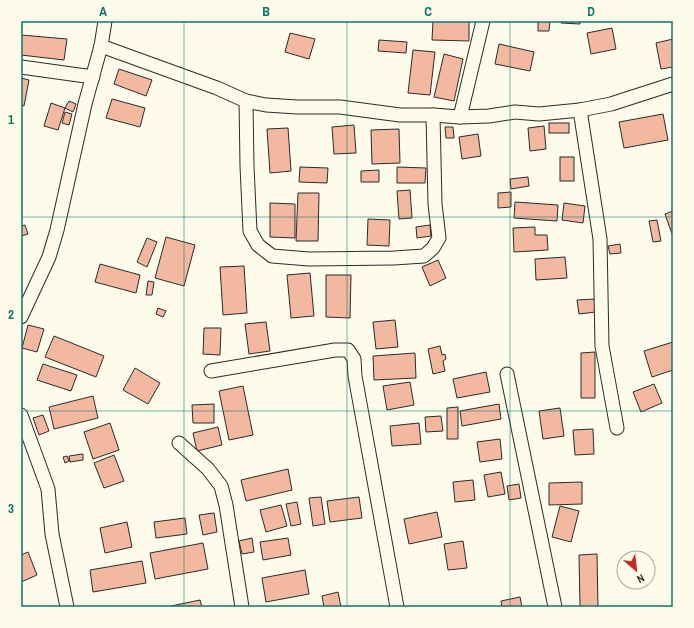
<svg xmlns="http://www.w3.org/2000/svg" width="694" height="628" viewBox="0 0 694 628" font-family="'Archivo Narrow',sans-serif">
	<rect width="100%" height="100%" fill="#fdfbea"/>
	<g fill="#f2b8a0" stroke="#2b2b2b">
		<polygon points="433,21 469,21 469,41 432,40"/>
		<polygon points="538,21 550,21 549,31 538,31"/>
		<polygon points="561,21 580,21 580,24 561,23"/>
		<polygon points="612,28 616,49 591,54 587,33"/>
		<polygon points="290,33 315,39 309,59 285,52"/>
		<polygon points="21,35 67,39 64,60 21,55"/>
		<polygon points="673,39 673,67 661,69 656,43"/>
		<polygon points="379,40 407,42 406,53 378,51"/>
		<polygon points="499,44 534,52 530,71 495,64"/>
		<polygon points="413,50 435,52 430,95 408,93"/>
		<polygon points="444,54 463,59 454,101 434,97"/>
		<polygon points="119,69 152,80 146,96 114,84"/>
		<polygon points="21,78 29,80 24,106 21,105"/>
		<polygon points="112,99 145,108 140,127 106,118"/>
		<polygon points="69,101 76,104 73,112 65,108"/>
		<polygon points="51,103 65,108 58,130 44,126"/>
		<polygon points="65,112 72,114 69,125 62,123"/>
		<polygon points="663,114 668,140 624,148 619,122"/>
		<rect x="549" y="123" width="20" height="10"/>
		<polygon points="354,125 356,153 334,154 332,127"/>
		<polygon points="544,126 546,149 530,151 528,128"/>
		<polygon points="445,127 453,127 454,138 446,138"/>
		<polygon points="288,128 291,171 270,173 267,129"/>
		<polygon points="399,129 400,163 372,164 371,130"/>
		<polygon points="478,134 481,156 462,159 459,137"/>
		<rect x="560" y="157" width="14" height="24"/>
		<polygon points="300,167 328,168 327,183 299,182"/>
		<polygon points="397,167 426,168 425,183 397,183"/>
		<polygon points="379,170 379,182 361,182 361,171"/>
		<polygon points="528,177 529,186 511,189 510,179"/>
		<polygon points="410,190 412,218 399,219 397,191"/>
		<polygon points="511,192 511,207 498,208 498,193"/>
		<polygon points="298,193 319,193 318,241 296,241"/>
		<polygon points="515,202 558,205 557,221 514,218"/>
		<polygon points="270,203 295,204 295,238 270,237"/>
		<polygon points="564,203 585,206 583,223 562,220"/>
		<polygon points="673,211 673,233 672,234 665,214"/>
		<polygon points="368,219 390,220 389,246 367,245"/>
		<polygon points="657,220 661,241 653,242 649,221"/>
		<polygon points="25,225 28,234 21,236 21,226"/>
		<polygon points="430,225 431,236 417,238 416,227"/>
		<polygon points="535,227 535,235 547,235 548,250 514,252 513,228"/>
		<polygon points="166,237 195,245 184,286 155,278"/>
		<polygon points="147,238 157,242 147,267 137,262"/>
		<polygon points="620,244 621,253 610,254 608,246"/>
		<polygon points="565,257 567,278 536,280 535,259"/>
		<polygon points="438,260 446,278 430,286 422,267"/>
		<polygon points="100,264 140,275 136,293 95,282"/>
		<polygon points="244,266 247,313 223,315 220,267"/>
		<polygon points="310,273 314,316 291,318 287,275"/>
		<polygon points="326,275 351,275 350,318 326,317"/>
		<polygon points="148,281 154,282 152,295 146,295"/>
		<polygon points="595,299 596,312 579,314 577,300"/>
		<polygon points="158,308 166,311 163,317 156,314"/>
		<polygon points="395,320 398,347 376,349 373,322"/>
		<polygon points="266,322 270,351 249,354 245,324"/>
		<polygon points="28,325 44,329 37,352 22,348"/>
		<polygon points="204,328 221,328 220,355 203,354"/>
		<polygon points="54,336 104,356 96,377 45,357"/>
		<polygon points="673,342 673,370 652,377 644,351"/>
		<polygon points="440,346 442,355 445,354 446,359 443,361 445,371 433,374 428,349"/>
		<polygon points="595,352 595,398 581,398 581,353"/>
		<polygon points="415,353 416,378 374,380 373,356"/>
		<polygon points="43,364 77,375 71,391 37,380"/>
		<polygon points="135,368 160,383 148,404 123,390"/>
		<polygon points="486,372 490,392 457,398 453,379"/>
		<polygon points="410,382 414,405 387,410 383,386"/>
		<polygon points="654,384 662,403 641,412 633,392"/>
		<polygon points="243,386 253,435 229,440 219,391"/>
		<polygon points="93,396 98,418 54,429 49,407"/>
		<polygon points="214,404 214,423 193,423 192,405"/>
		<polygon points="499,404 501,419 462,426 460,411"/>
		<polygon points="458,407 458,439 447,439 447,408"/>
		<polygon points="560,408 564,436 543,439 539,411"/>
		<polygon points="43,415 49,431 39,435 33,418"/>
		<polygon points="441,416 443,431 426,432 425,417"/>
		<polygon points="110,423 119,450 93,459 84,432"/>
		<polygon points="419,423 421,444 392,446 390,426"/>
		<polygon points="218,427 222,445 197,451 193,433"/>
		<polygon points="593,429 594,454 575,455 573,430"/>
		<polygon points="500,439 502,459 480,462 477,442"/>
		<polygon points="83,454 83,460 70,462 69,456"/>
		<polygon points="114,455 124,481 104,488 94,463"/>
		<polygon points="67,456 69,461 65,463 63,457"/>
		<polygon points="288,469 292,490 246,501 241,480"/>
		<polygon points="501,472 505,494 488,497 484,475"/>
		<polygon points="473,480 475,500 455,502 453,482"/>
		<polygon points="582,482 582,504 549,505 549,483"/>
		<polygon points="519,484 521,498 509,500 507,486"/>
		<polygon points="321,497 325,524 313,526 309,498"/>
		<polygon points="359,497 362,518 330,522 327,501"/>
		<polygon points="297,502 301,524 291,526 286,504"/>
		<polygon points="281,505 287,526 266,532 260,510"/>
		<polygon points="560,506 579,511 571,542 552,537"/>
		<polygon points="437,512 442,537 409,544 404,519"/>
		<polygon points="214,513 217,532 203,535 199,515"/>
		<polygon points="185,518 187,534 156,538 154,522"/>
		<polygon points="127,522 132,547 105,553 100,528"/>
		<polygon points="252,538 254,552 242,554 239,541"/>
		<polygon points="288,538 291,555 263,560 260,542"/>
		<polygon points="463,541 467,568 448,570 444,544"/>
		<polygon points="203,543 208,569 155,579 150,553"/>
		<polygon points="28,552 37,575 21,582 21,555"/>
		<polygon points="597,554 598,607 580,607 579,555"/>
		<polygon points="142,561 146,583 93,592 90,570"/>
		<polygon points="305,570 309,594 266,602 262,578"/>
		<polygon points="338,592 341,607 324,607 322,596"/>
		<polygon points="520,597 522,607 502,607 501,601"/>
		<polygon points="200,600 202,607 171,607 171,606"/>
	</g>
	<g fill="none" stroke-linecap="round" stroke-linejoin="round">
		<defs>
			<g id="minor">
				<polyline points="101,46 217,88 246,101 266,105 297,107 340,107 400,115 433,115 460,117 489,116 515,112 539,114 580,110 611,104 673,84"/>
				<polyline points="21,67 93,77"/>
				<polyline points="246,101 247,166 250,231 258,245 272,256 309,259 394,258 424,256 433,248 439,238 435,204 433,115"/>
				<polyline points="580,110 600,239 602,346 617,428"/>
				<polyline points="460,117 483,21"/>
				<polyline points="21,317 49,257 57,230 85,104 101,46 105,21"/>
				<polyline points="211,371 335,350 348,350 354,359 355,376 397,607"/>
				<polyline points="507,374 555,607"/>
				<polyline points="21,415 48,489 52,534 67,607"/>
				<polyline points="179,443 208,469 221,486 226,505 242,607"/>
			</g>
		</defs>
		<use href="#minor" stroke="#2b2b2b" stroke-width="15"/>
		<use href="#minor" stroke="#fdfbea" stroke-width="13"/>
	</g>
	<path fill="none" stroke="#0f766e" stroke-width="1" stroke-opacity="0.55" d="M184,21V607M347,21V607M510,21V607M21,217H673M21,411H673"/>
	<rect width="694" height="628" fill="none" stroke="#fdfbea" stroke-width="44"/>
	<g transform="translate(636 570) rotate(152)"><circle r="19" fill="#fdfbea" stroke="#a9a89e"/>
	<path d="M0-3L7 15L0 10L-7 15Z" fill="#c62828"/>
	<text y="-6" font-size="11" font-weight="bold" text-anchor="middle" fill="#2b2b2b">N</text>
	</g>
	<rect x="22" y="22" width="650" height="584" fill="none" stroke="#0f766e" stroke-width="1.5"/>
	<g font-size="13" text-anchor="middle" font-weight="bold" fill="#0f766e">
		<text x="103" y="16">A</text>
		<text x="266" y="16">B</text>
		<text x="428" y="16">C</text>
		<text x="591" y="16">D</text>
		<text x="11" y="124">1</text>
		<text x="11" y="319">2</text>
		<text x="11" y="513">3</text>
	</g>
</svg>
